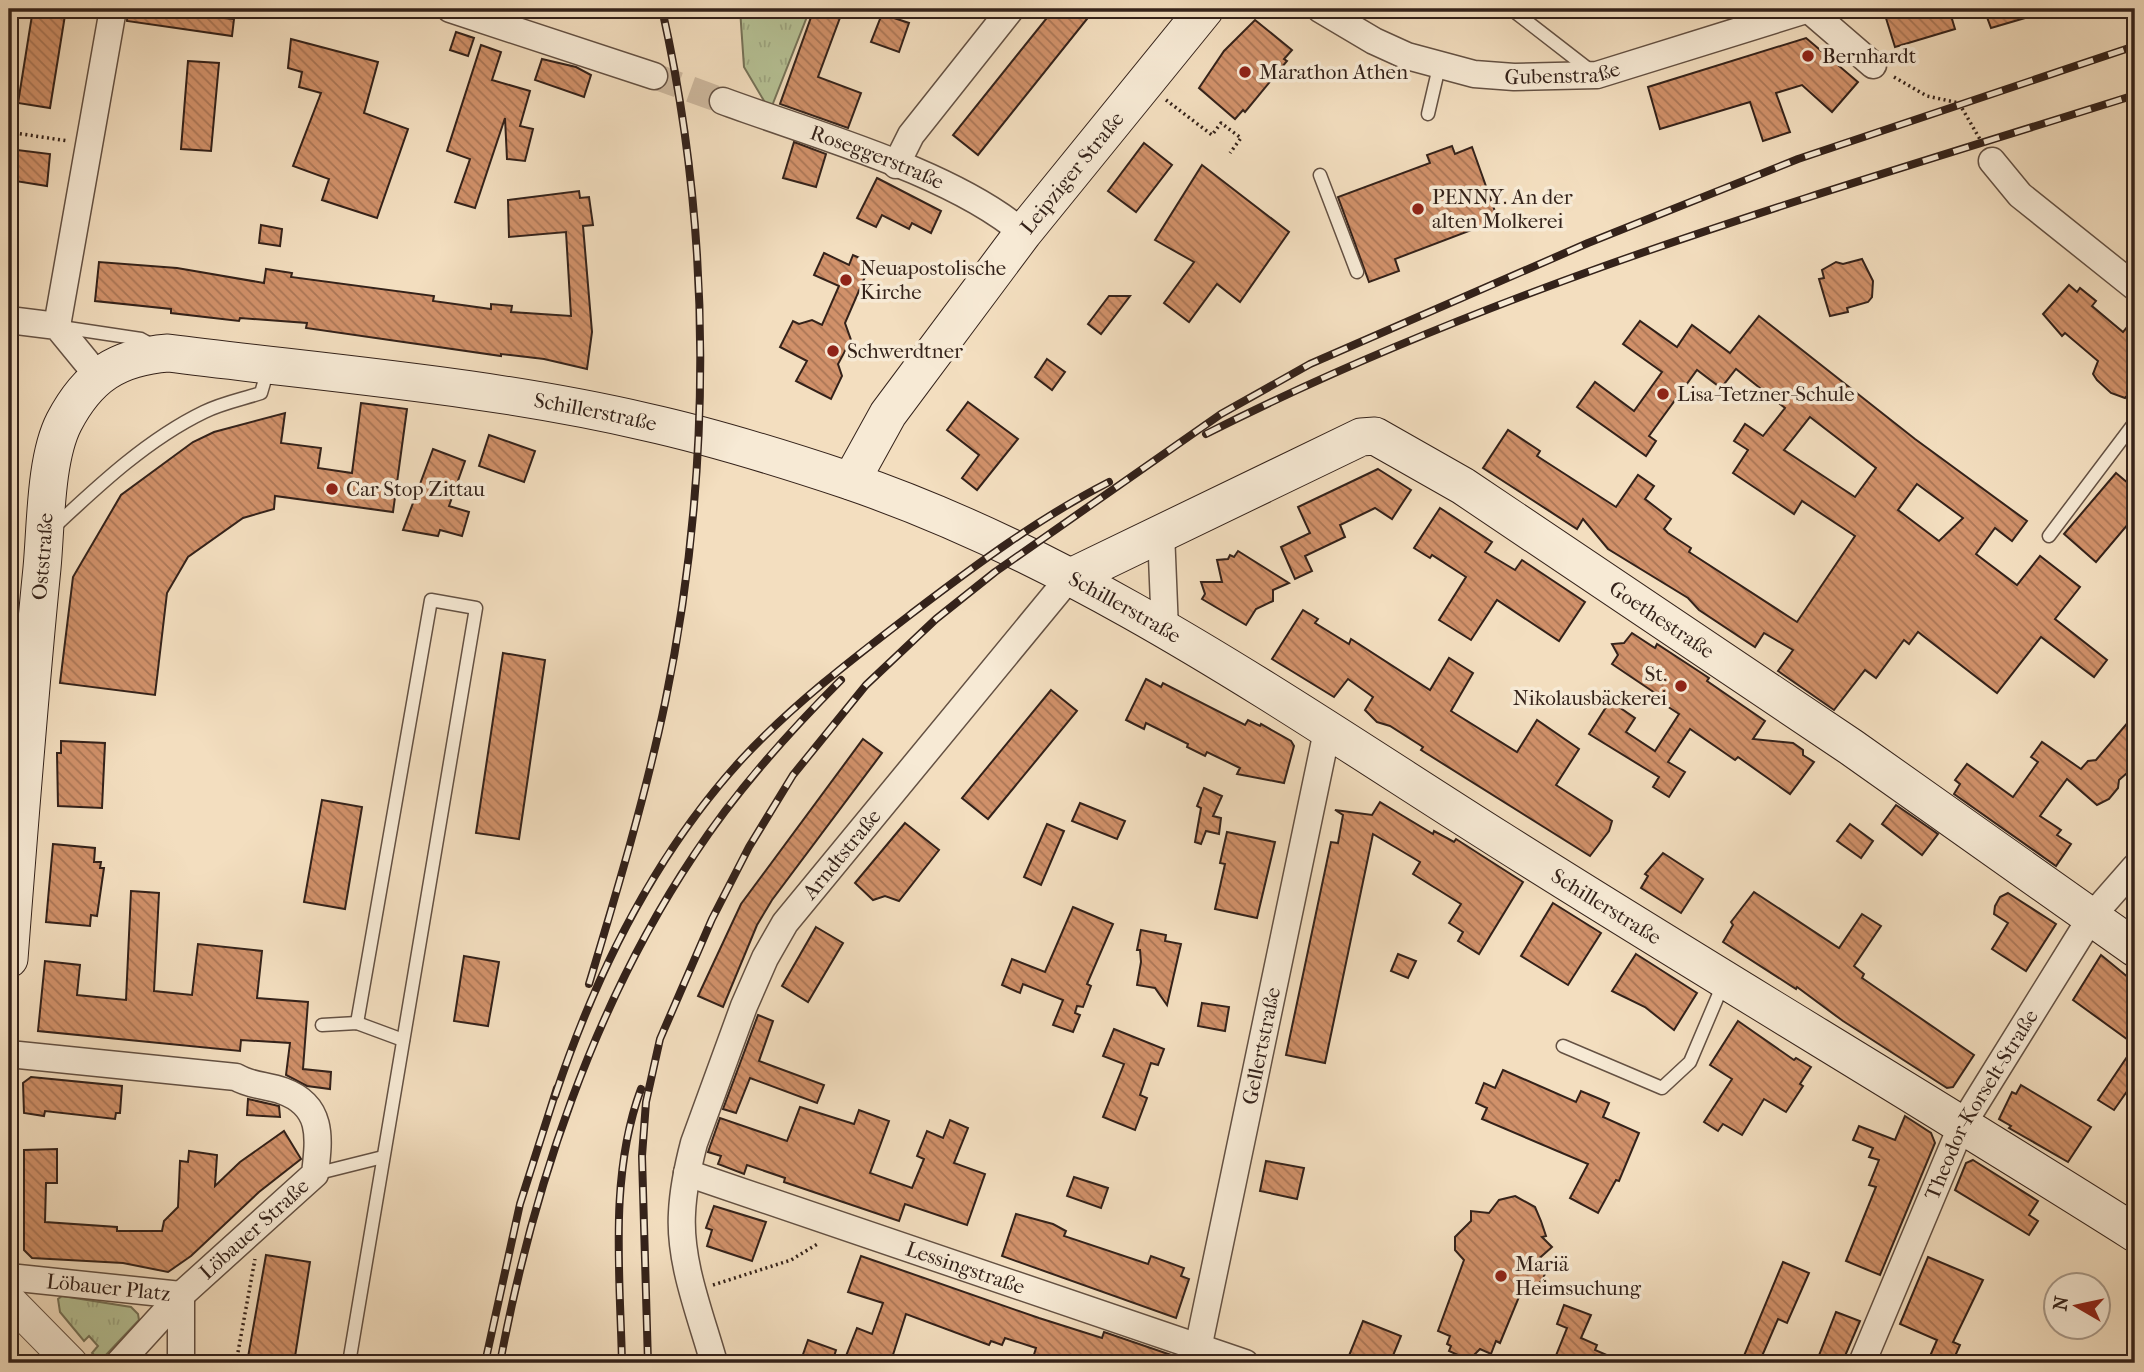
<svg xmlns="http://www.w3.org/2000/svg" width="2144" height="1372" viewBox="0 0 2144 1372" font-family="'IM FELL French Canon',serif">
	<defs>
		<pattern id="grass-tufts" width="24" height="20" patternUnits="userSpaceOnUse" patternTransform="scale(1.75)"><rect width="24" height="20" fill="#b6c296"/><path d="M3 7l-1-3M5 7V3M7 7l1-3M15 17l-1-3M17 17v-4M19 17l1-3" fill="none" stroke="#9da681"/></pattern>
		<pattern id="building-back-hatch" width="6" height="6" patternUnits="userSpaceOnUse" patternTransform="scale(1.75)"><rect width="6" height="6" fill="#d1916a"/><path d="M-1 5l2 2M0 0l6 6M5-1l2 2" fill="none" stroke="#aa7656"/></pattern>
	</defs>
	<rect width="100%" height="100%" fill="#f3debf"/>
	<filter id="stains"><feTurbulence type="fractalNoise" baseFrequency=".00286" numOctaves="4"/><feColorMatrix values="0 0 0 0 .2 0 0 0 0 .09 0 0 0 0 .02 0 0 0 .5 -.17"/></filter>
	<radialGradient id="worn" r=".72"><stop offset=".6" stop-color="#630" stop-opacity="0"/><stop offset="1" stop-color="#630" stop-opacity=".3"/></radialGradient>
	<g fill="url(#grass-tufts)" stroke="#757258" stroke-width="2">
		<polygon points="740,9 810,9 770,111 744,67"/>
		<polygon points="62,1296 131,1307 138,1314 139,1320 105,1356 95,1356 92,1353 98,1346 89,1336 84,1341 60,1312 58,1299"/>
	</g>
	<g fill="url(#building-back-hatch)" stroke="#34221a" stroke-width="2" fill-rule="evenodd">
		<polygon points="33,9 66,9 50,108 18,103"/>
		<polygon points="128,9 226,9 225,18 234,19 232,36 127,21"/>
		<polygon points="814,9 841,15 818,77 861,93 848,128 780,104"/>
		<polygon points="1054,9 1095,9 978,155 953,135"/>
		<polygon points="1905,9 1949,9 1955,29 1895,47 1885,15"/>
		<polygon points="1984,9 2041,9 2042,13 1991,28"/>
		<polygon points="882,14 909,23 899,52 871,42"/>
		<polygon points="1255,20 1292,50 1284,59 1287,61 1245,112 1243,110 1235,119 1199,88 1224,51"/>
		<polygon points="456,32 474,38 468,56 450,50"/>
		<polygon points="1806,38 1858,82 1832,112 1802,85 1776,93 1790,132 1763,141 1750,102 1660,129 1648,87"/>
		<polygon points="291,39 378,62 364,113 408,129 377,218 322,200 329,179 293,166 321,93 299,87 302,72 288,68"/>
		<polygon points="481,45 501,52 492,80 530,91 520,126 533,129 525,161 507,159 505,118 475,208 455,202 470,159 447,151"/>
		<polygon points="542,59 576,67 591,75 584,97 535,80"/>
		<polygon points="188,61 219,63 211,151 181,149"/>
		<polygon points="794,142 826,154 816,187 783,178"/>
		<polygon points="1144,143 1172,165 1136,212 1108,191"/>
		<polygon points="1452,146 1455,154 1472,147 1498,220 1395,259 1399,271 1369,282 1338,197 1430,163 1427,155"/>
		<polygon points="9,149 50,154 47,186 9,180"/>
		<polygon points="1202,165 1289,232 1240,302 1217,284 1189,322 1164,303 1194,262 1155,240"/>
		<polygon points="877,178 941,211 931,233 912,223 909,229 882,215 876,227 857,218"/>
		<polygon points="579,191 580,198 589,197 593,225 583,226 592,332 587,369 544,359 501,354 501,356 306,328 307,323 240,318 239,321 171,313 171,309 95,301 99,262 177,268 264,283 266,269 292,273 291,277 434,296 433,301 491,309 491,304 512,306 511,312 571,316 566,232 509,237 508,200"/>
		<polygon points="261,225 282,229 280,246 259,243"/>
		<polygon points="824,253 849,265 853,255 871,263 845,323 851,340 838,364 842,376 831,399 796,381 807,361 780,347 793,321 799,324 812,320 822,325 839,286 814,275"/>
		<polygon points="1862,259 1873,281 1872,297 1868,302 1847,308 1848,312 1830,316 1819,279 1824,278 1822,270 1836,262 1843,264"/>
		<polygon points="2069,285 2077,292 2080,288 2096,301 2092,306 2123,332 2135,317 2135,387 2125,398 2111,393 2097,380 2093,374 2098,361 2065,333 2062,336 2043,314"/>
		<polygon points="1109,296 1130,296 1101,334 1088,324"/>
		<path d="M1759,316L1915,439L2027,521L2012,541L1995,528L1976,554L2017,585L2040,556L2080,587L2055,619L2107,660L2094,677L2041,637L1997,693L1918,632L1909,644L1904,640L1876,678L1865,670L1834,710L1778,671L1793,650L1764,633L1755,647L1699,610L1688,598L1608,549L1583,519L1577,529L1483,468L1508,430L1540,451L1537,456L1616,507L1638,475L1654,486L1645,499L1671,519L1664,529L1668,533L1691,548L1689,552L1797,622L1855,536L1802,501L1794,514L1733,473L1748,450L1734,441L1745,424L1763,436L1785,408L1736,369L1721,388L1697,370L1649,436L1656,441L1646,456L1577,407L1595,382L1634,411L1662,372L1623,344L1640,321L1677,347L1692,325L1730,353ZM1810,417L1876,468L1855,497L1784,450ZM1917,484L1963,518L1939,541L1898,510Z"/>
		<polygon points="1047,359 1065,372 1052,390 1035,377"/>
		<polygon points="968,402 1018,439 977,490 962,478 979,455 947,430"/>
		<polygon points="361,403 407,409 393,512 275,496 274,509 243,518 188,557 167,593 155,695 60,683 73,577 121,495 193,442 214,432 285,413 281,443 321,448 318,468 352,473"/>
		<polygon points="489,435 535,451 524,482 479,466"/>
		<polygon points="433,449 465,461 449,506 469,512 462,536 440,530 438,536 403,530"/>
		<polygon points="1378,469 1411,490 1392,519 1375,508 1340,525 1345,537 1305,556 1312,571 1295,579 1281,547 1310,533 1298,507"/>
		<polygon points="2116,473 2135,489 2135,516 2096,562 2064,534"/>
		<polygon points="1440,508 1492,542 1485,552 1515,570 1522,560 1585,602 1559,641 1497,600 1471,640 1439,620 1466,577 1432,555 1430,558 1414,548"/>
		<polygon points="1238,551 1289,583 1273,590 1273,601 1256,609 1246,625 1202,599 1205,594 1201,582 1222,582 1217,560 1228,559 1230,555 1234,557"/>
		<polygon points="1303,610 1318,619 1315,623 1349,644 1351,639 1430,690 1449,658 1473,673 1451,711 1517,752 1537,720 1579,749 1556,785 1612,821 1609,831 1590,856 1421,750 1423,747 1390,726 1377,722 1365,710 1373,697 1348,679 1334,697 1272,659"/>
		<polygon points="1632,633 1655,648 1657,644 1709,678 1707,681 1765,721 1753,739 1793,743 1803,750 1803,755 1814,762 1790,794 1738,757 1735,760 1690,729 1668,762 1685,772 1669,797 1653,787 1659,777 1589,734 1610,701 1635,718 1626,732 1655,751 1679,714 1656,699 1658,695 1612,664 1618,655 1612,644 1624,643"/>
		<polygon points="503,653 545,660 519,839 476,833"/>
		<polygon points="1146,679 1161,687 1163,683 1245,725 1248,720 1260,726 1261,724 1291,741 1294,746 1284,783 1237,774 1240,768 1207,752 1205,756 1187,747 1188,744 1146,723 1144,729 1126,720"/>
		<polygon points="1051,690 1077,711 988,819 962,798"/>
		<polygon points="2135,714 2135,766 2119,780 2118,788 2109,799 2097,805 2067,779 2040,816 2061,830 2057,835 2071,844 2056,866 1954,794 1960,784 1955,780 1967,764 2013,797 2038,762 2031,757 2042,742 2081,769 2088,761 2096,760"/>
		<polygon points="863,739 882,753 772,900 757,925 723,1007 698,996 741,904"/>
		<polygon points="61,741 105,743 102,808 58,806 57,753 61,753"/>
		<polygon points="1204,788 1222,796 1213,816 1221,818 1219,834 1206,831 1201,844 1195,842 1201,808 1197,806"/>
		<polygon points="322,800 362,807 345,909 304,902"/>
		<polygon points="1380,802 1433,834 1434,831 1454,842 1456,839 1523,882 1479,954 1458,941 1463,932 1449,923 1461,904 1413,874 1420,862 1373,834 1325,1063 1286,1055 1331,842 1338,843 1343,815 1335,810 1372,815"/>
		<polygon points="1080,803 1125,821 1117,839 1072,821"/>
		<polygon points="1896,805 1938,834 1922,855 1882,824"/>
		<polygon points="905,823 939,850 899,901 885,896 873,900 855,883"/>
		<polygon points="1047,824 1064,831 1041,885 1024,877"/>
		<polygon points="1850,824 1873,841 1861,858 1837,841"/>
		<polygon points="1227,832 1275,842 1257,918 1215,909 1225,864 1220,863"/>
		<polygon points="53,844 95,848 94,862 101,862 100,868 104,868 97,916 91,915 90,926 46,922"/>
		<polygon points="1663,853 1703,879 1681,913 1641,888 1648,876 1645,874"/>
		<polygon points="131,891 159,893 154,991 192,995 198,944 262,951 257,998 308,1002 303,1069 331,1072 330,1089 307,1086 286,1075 290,1043 241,1040 240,1051 38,1031 45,961 80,965 77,995 126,1000"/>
		<polygon points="1754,892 1839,948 1862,914 1881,926 1854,966 1864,974 1862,978 1974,1055 1953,1087 1947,1088 1843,1021 1797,987 1796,989 1723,942 1733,925 1731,922"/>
		<polygon points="2008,893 2056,924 2026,971 1992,949 2008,923 1994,914 1995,906 2000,897"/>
		<polygon points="1553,903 1601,933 1568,985 1521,956"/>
		<polygon points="1073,907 1113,924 1087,984 1091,986 1083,1007 1077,1006 1075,1013 1080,1015 1073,1032 1053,1025 1063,1000 1023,984 1020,993 1002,985 1012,959 1045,972"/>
		<polygon points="816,927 843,943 808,1002 782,986"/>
		<polygon points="1141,930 1166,935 1165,941 1181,944 1167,1005 1155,988 1137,985 1141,962 1140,950 1137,950"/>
		<polygon points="1398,954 1416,961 1408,978 1391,971"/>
		<polygon points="1636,954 1697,993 1674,1030 1645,1007 1612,991"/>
		<polygon points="2101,955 2135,983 2135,1095 2128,1090 2114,1110 2098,1100 2135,1045 2073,1000"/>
		<polygon points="464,956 499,962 488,1026 454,1021"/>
		<polygon points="1202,1003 1229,1007 1225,1031 1198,1026"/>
		<polygon points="758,1015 773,1021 759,1061 824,1085 817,1103 750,1078 736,1113 723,1109"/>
		<polygon points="1738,1021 1794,1060 1796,1058 1811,1067 1800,1084 1803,1086 1786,1112 1764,1099 1742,1135 1723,1124 1718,1131 1704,1122 1732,1079 1710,1065"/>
		<polygon points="1114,1029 1164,1049 1158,1065 1151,1063 1140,1095 1147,1098 1135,1130 1103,1117 1124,1064 1103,1056"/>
		<polygon points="1503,1070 1576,1102 1581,1091 1600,1099 1609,1103 1603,1117 1639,1133 1619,1181 1616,1180 1598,1213 1570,1198 1588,1164 1482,1119 1487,1108 1476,1103 1484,1083 1495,1088"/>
		<polygon points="31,1077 122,1086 120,1113 116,1113 115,1119 45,1111 44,1116 24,1113 23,1083"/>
		<polygon points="2021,1085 2091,1127 2068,1162 2009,1128 2011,1126 1999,1119 2012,1092 2016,1094"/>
		<polygon points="248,1099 279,1106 280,1117 247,1115"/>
		<polygon points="800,1107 854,1124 859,1110 889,1121 870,1173 912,1188 924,1159 917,1156 927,1131 943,1138 950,1120 968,1128 954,1163 985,1174 967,1225 905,1204 899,1221 784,1182 785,1178 747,1165 744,1174 718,1164 721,1156 708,1152 720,1118 787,1141"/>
		<polygon points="1905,1116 1931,1133 1935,1143 1880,1275 1846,1261 1876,1187 1869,1185 1879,1160 1869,1157 1873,1148 1853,1140 1859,1126 1895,1140"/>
		<polygon points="284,1131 301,1159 259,1192 191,1256 168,1272 123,1263 32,1258 24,1250 24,1150 57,1149 57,1183 46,1183 45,1222 117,1227 117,1231 162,1231 164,1221 178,1207 180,1161 188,1162 189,1151 217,1155 215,1186 240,1162"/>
		<polygon points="1973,1160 2038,1201 2029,1215 2038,1221 2029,1235 1955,1190 1966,1163"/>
		<polygon points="1266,1161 1304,1168 1297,1199 1260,1191"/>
		<polygon points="1074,1177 1108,1188 1101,1208 1067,1196"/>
		<polygon points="1515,1196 1535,1207 1541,1221 1546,1236 1542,1237 1552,1247 1534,1263 1547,1268 1543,1279 1535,1288 1523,1287 1500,1343 1496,1341 1491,1354 1480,1349 1469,1360 1449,1351 1451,1346 1447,1344 1450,1336 1438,1331 1464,1260 1455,1250 1455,1237 1471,1221 1471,1211 1489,1213 1499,1200"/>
		<polygon points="714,1206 766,1222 752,1261 707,1246 712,1230 706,1228"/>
		<polygon points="1016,1214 1053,1224 1066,1231 1064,1236 1148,1264 1151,1256 1184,1268 1181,1276 1189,1279 1176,1318 1002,1256"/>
		<polygon points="266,1255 310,1262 294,1363 247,1363"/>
		<polygon points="861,1256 1039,1318 1102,1338 1104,1332 1180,1358 1180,1363 1048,1363 1033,1358 1036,1348 1005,1338 1002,1345 991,1341 989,1345 906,1314 891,1361 874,1355 871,1363 866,1363 846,1356 857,1328 872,1334 883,1303 848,1292"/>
		<polygon points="1928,1257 1983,1280 1953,1342 1960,1345 1952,1363 1927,1363 1937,1340 1900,1324"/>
		<polygon points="1783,1262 1809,1273 1787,1323 1778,1319 1759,1363 1741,1363"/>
		<polygon points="1564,1305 1591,1315 1581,1338 1597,1345 1595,1350 1625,1363 1553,1363 1567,1328 1557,1324"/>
		<polygon points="1836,1312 1860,1321 1842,1363 1816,1363"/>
		<polygon points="1363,1321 1401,1336 1390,1363 1346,1363"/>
		<polygon points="808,1340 836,1350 832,1363 800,1363"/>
	</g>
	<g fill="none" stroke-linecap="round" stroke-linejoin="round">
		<polyline stroke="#cdb89e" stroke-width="26" stroke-dasharray="26 13" stroke-linecap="butt" points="654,76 723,101"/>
		<defs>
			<g id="service">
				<polyline points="1511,9 1591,71"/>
				<polyline points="1428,114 1439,67"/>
				<polyline points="1320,175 1357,272"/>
				<polyline points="61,327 141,339 152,345"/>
				<path d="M53,528C99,485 148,439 204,412C222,403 243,399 261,393L268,369"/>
				<polyline points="2049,536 2135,422"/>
				<polyline points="322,1025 357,1023 403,1040"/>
				<polyline points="1563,1046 1662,1088 1690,1062 1724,982"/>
				<polyline points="315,1174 383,1157"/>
				<polyline points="349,1363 476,608 431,600 357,1023"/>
			</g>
			<g id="minor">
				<polyline points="450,9 654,76"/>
				<path id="s1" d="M1320,9L1374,41L1407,56L1474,74L1514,77L1597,75L1809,9"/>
				<polyline points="1808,9 1873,65"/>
				<path id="s2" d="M723,101C812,134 952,172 1023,233"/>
				<polyline points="1992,161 2020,195 2135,287"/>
				<polyline points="896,165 911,135 1011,9"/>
				<polyline points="9,320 57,326 98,376"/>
				<polyline points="57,326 113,9"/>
				<polyline points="1161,532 1165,630"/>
				<path d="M9,1054L236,1077C251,1086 267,1085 283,1091C324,1106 319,1139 315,1174L181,1295L119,1363"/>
				<path id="s3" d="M687,1173L1245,1363"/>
				<path id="s4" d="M9,1277L181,1295V1363"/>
				<path id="s5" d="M714,1363C701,1316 679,1263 682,1213C683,1190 688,1166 694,1143L744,1006L765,958L785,923L1069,578"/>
				<path id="s6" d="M1195,1363L1327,731"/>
				<path id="s7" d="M1862,1363L1961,1127L2092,916L2135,867"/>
			</g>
			<polyline id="tertiary" points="9,1300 71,1363"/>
			<g id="secondary">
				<path id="s8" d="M851,481L888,414L1023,233L1205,9"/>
				<path id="s9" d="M1069,578L1361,437L1375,436L1463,486L1851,747L2135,948"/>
				<path id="s10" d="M9,959C19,828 29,698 42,568C46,526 45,459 64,422C88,376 117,357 168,353C325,373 492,386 646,422C714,437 781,458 847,480C1083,560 1291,708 1500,840C1710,973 1925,1100 2135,1233"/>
			</g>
		</defs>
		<use href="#service" stroke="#645143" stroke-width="15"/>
		<use href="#minor" stroke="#645143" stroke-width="29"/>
		<use href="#tertiary" stroke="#645143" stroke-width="34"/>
		<use href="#secondary" stroke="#34221a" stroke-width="39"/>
		<g stroke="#34221a" stroke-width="3.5" stroke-dasharray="2 3.5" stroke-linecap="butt">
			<polyline points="1894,77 1927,96 1959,103 1981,141"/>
			<polyline points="1166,100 1212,135 1221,123 1241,138 1230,153"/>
			<polyline points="9,132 68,141"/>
			<polyline points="713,1285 791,1260 819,1243"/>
			<polyline points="236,1363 255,1259"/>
		</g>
		<use href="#service" stroke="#f7ead5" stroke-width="12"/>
		<use href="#minor" stroke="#f7ead5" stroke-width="26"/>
		<use href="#tertiary" stroke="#f7ead5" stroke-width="32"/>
		<use href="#secondary" stroke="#f7ead5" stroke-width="37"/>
		<defs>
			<g id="rail">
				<path d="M1206,434C1502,284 1820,194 2135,95"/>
				<path d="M589,984C617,891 645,798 665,703C712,476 713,235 662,9"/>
				<path d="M555,1096C596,973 654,855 742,759C793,704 855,657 915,611C977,564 1039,518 1109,482"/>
				<polyline points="485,1363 520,1204 557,1088"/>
				<path d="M500,1363C533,1187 594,1005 694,855C736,791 787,734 841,680"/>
				<path d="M622,1363C620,1273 609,1175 641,1089"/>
				<polyline points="648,1363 642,1156 646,1102 660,1039 712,919 749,847 793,775 866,685 936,619 995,572 1221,414 1310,364 1588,243 1798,159 2135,46"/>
			</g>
		</defs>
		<use href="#rail" stroke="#34221a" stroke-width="8"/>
		<use href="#rail" stroke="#f7ead5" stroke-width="5" stroke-dasharray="16" stroke-linecap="butt"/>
	</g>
	<g fill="#8f2418" stroke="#f7ead5" stroke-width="2.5">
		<circle cx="1808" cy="56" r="7"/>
		<circle cx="1245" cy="72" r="7"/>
		<circle cx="1418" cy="209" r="7"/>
		<circle cx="846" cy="280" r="7"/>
		<circle cx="833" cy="351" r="7"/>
		<circle cx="1663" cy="394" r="7"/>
		<circle cx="332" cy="489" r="7"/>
		<circle cx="1681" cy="686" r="7"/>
		<circle cx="1501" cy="1276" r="7"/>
	</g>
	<g text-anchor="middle" stroke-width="7" stroke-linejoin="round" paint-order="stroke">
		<g font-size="21" fill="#34221a" stroke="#f7ead5" text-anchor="start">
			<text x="1822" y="63">Bernhardt</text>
			<text x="1259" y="79">Marathon Athen</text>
			<text x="1432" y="204">PENNY. An der<tspan x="1432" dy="24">alten Molkerei</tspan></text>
			<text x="860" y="275">Neuapostolische<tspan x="860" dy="24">Kirche</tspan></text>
			<text x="847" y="358">Schwerdtner</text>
			<text x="1677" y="401">Lisa-Tetzner-Schule</text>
			<text x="346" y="496">Car Stop Zittau</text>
			<text x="1667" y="681" text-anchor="end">St.<tspan x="1667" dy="24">Nikolausbäckerei</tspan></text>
			<text x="1515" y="1271">Mariä<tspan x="1515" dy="24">Heimsuchung</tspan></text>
		</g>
		<g font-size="21" fill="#34221a" stroke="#f7ead5">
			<text dy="7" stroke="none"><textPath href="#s1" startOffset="257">Gubenstraße</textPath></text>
			<text dy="7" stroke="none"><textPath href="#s2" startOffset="164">Roseggerstraße</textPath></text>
			<text dy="7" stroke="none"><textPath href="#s8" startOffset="380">Leipziger Straße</textPath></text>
			<text dy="7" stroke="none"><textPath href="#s10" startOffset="1104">Schillerstraße</textPath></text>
			<text dy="7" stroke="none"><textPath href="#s10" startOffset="404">Oststraße</textPath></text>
			<text dy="7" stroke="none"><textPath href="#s10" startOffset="1671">Schillerstraße</textPath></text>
			<text dy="7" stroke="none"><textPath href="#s9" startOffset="679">Goethestraße</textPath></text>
			<text dy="7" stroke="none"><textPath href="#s5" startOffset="553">Arndtstraße</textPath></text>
			<text dy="7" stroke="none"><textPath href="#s10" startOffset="2238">Schillerstraße</textPath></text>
			<text dy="7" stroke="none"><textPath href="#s6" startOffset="324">Gellertstraße</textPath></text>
			<text dy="7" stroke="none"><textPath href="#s7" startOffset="285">Theodor-Korselt-Straße</textPath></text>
			<text transform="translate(254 1229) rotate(-42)" y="7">Löbauer Straße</text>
			<text dy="7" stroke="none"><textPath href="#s3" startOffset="294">Lessingstraße</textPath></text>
			<text dy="7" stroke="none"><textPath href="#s4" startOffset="100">Löbauer Platz</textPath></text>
		</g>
	</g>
	<rect width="2144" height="1372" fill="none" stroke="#f3debf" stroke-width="35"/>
	<rect x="10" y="10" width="2123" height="1351" fill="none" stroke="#34221a" stroke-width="3.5"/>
	<rect x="18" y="18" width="2109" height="1337" fill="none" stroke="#34221a" stroke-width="2"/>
	<g transform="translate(2077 1306) rotate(279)"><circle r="33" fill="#f7ead5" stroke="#a99a8a" stroke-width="2"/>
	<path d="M0-5L12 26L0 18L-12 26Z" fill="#8f2418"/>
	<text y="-10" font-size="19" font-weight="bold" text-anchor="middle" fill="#34221a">N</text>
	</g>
	<rect width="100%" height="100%" filter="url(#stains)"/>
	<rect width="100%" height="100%" fill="url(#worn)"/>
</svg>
